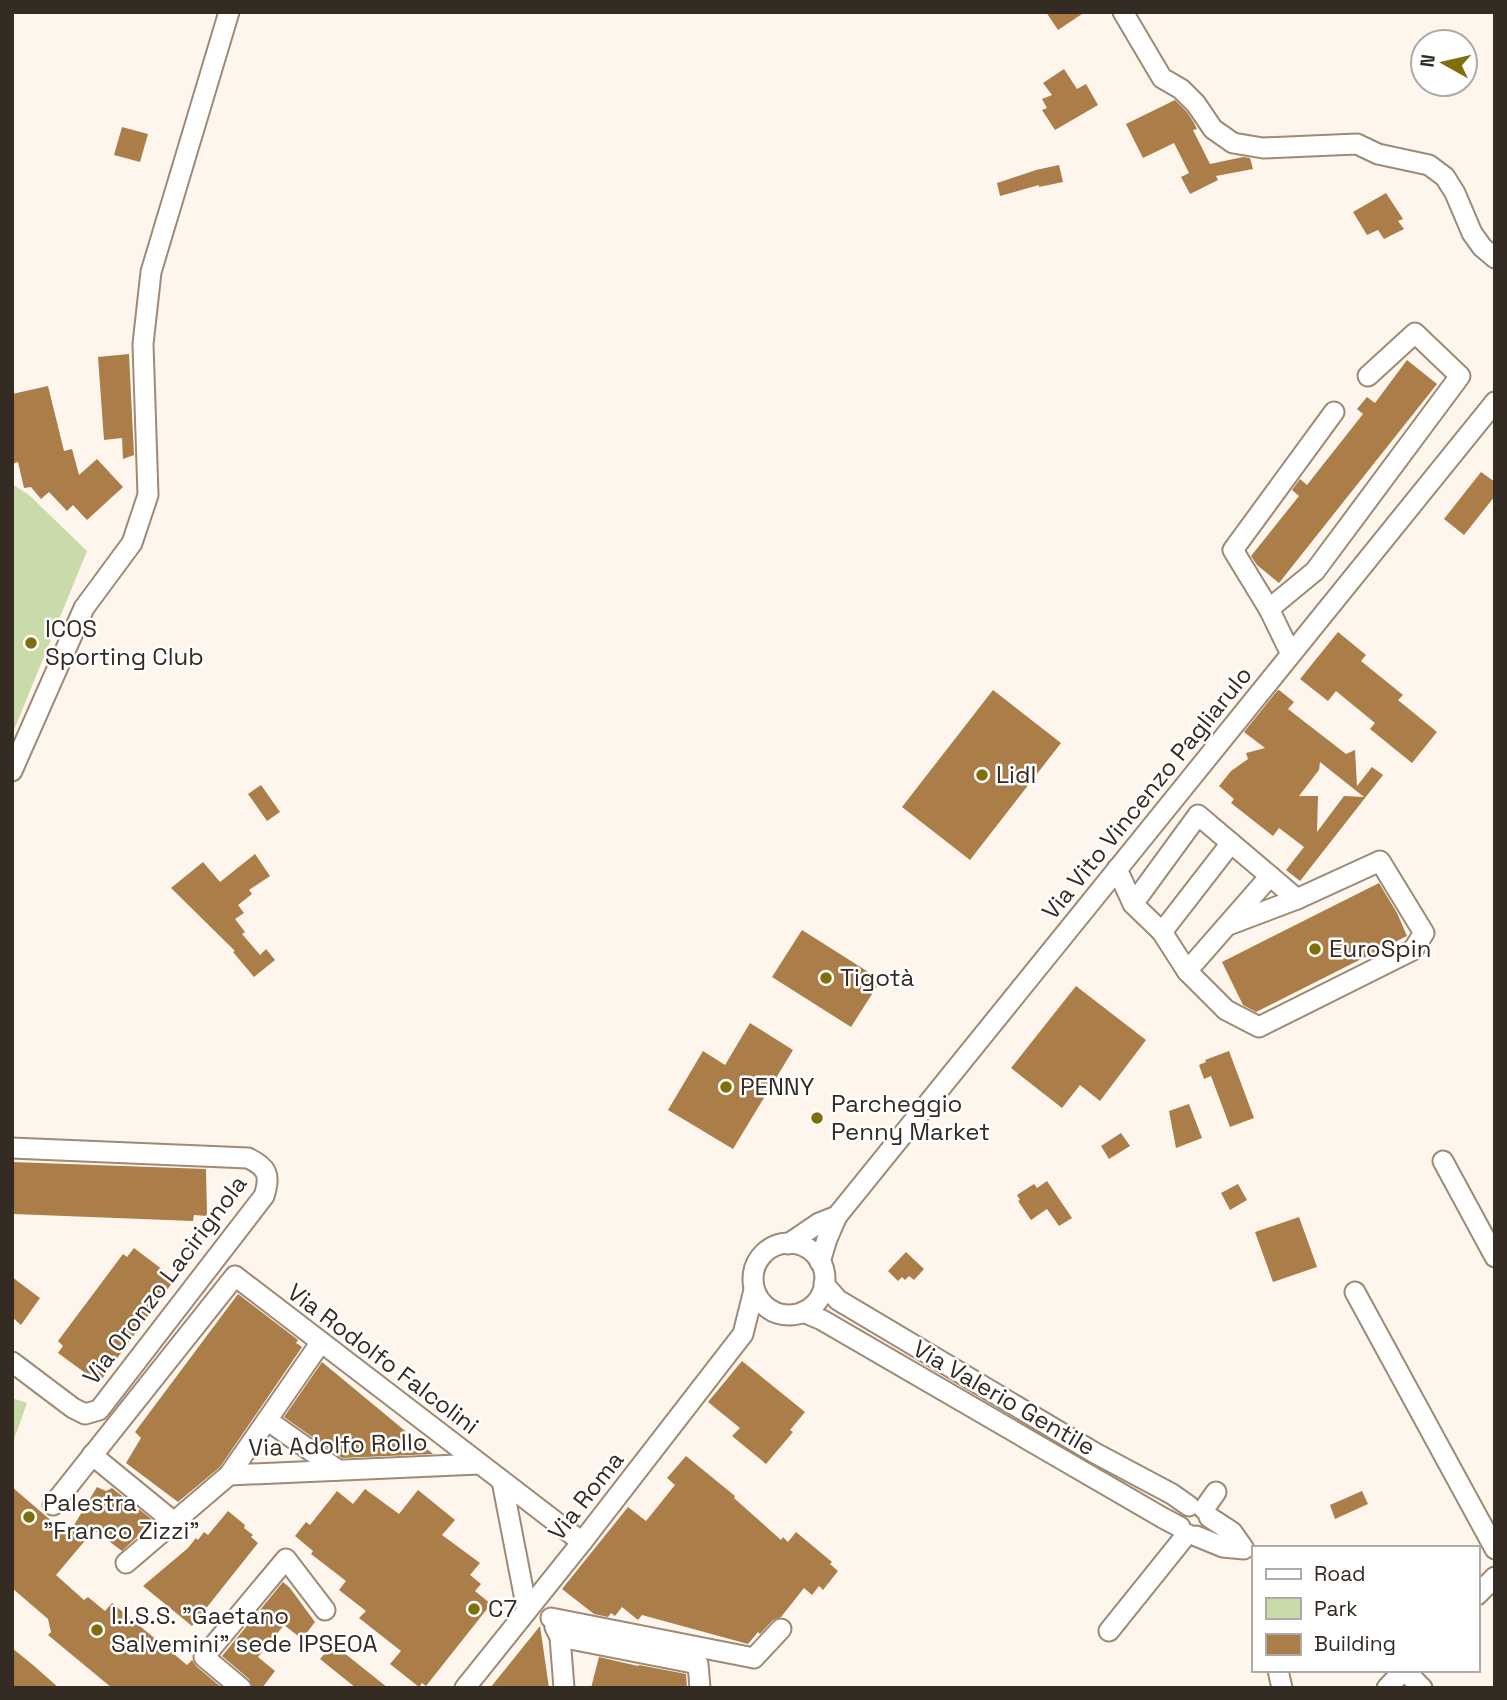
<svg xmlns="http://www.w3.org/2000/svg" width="1507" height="1700" viewBox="0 0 1507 1700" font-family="'Space Grotesk',sans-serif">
	<rect width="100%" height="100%" fill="#fef5ec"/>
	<g fill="#cadbaa">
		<polygon points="12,484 29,495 87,551 12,735"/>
		<polygon points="12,1398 27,1403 12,1445"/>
	</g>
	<g fill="#ab7d49" fill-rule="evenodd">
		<polygon points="1046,12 1085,12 1058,30"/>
		<polygon points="1064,69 1077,89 1086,84 1098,105 1055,130 1042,110 1047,108 1042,99 1052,95 1043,83"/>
		<polygon points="1175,100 1187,112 1194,123 1197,129 1193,130 1210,164 1243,157 1250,158 1253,169 1216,176 1218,180 1190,194 1181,177 1189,173 1174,143 1143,158 1126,124"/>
		<polygon points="122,127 148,134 140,162 114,155"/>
		<polygon points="1059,165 1063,182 1039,187 1039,185 1000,196 997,183 1036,170"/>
		<polygon points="1386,193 1403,219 1398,221 1404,229 1384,239 1378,230 1367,235 1353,212"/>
		<polygon points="129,354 134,455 123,459 122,438 104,440 98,357"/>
		<polygon points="1407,360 1437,384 1279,583 1257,565 1251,556 1299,496 1292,490 1300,479 1307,485 1363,414 1357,409 1367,397 1375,403"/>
		<polygon points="48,386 64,451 72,449 79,475 97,459 123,487 87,520 73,505 67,511 49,492 41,499 31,487 24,488 18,462 12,464 12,394"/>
		<polygon points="1481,472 1495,482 1495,496 1464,535 1444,519"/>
		<polygon points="1338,632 1366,655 1361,661 1403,695 1398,700 1437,732 1412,763 1370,729 1375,723 1336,691 1328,701 1300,679"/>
		<polygon points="993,690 1061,743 970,860 902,807"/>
		<path d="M1279,690L1294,702L1288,709L1346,754L1355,750L1357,786L1372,767L1383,775L1300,881L1286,870L1304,847L1279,828L1273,836L1231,803L1234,799L1219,786L1231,771L1248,759L1246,753L1265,748L1244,732L1277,691ZM1320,762L1364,797L1344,796L1317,832L1318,796H1299L1319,770Z"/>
		<polygon points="261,785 280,812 267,821 248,794"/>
		<polygon points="255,854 270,876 249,890 252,894 238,905 244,913 235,919 245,932 242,934 260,955 266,949 275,960 254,977 233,952 235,951 171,888 203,862 220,882"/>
		<polygon points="1379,883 1397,913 1407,936 1256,1012 1243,1005 1222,962"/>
		<polygon points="802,930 881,980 851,1027 772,977"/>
		<polygon points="1076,986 1146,1040 1100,1101 1080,1085 1062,1108 1011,1068"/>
		<polygon points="750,1023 793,1050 733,1149 668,1110 703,1051 725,1065"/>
		<polygon points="1229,1051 1254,1118 1230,1127 1211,1076 1204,1079 1199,1065 1206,1062 1205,1060"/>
		<polygon points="1189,1104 1202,1138 1176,1148 1169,1111"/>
		<polygon points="1121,1133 1130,1146 1109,1159 1101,1146"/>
		<polygon points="12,1162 206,1169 207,1216 194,1215 193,1221 14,1214 12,1198"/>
		<polygon points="1047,1181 1072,1218 1059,1226 1047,1209 1031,1220 1018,1201 1020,1200 1017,1195 1034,1184 1037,1188"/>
		<polygon points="1238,1184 1247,1200 1230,1210 1221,1193"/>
		<polygon points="1299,1217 1317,1267 1273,1282 1255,1232"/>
		<polygon points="134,1248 175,1279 99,1383 58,1353 63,1346 58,1341 123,1254 127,1257"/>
		<polygon points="906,1252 924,1269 914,1280 909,1276 905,1280 902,1277 898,1281 888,1271"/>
		<polygon points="12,1277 40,1298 21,1325 12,1317"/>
		<polygon points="238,1294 298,1340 296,1343 302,1347 220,1467 178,1502 126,1463 141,1438 135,1432"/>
		<polygon points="742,1361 805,1412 790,1430 793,1432 766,1464 732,1436 740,1428 708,1402"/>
		<polygon points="322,1362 433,1454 342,1458 284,1417"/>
		<polygon points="686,1456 735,1496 734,1498 781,1540 783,1537 788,1542 796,1532 832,1562 830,1564 838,1571 823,1590 819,1586 812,1595 804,1588 781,1617 773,1620 760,1634 758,1632 748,1644 642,1615 638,1620 622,1607 615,1616 611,1613 608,1617 594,1614 562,1589 628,1507 646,1521 675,1485 667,1478"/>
		<polygon points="12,1487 68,1535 97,1487 106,1491 112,1488 154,1521 122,1551 94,1530 56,1575 84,1600 88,1597 105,1611 112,1603 187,1665 192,1660 196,1666 222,1688 112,1688 48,1635 51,1632 48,1619 12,1588"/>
		<polygon points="365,1489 399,1514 418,1490 455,1520 442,1535 480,1563 470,1575 481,1584 475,1591 491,1604 426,1686 422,1683 419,1687 390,1664 401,1651 359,1618 366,1611 339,1590 346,1581 311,1554 313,1551 295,1536 306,1522 310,1525 337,1491 353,1504"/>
		<polygon points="1362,1491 1368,1504 1335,1519 1330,1505"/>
		<polygon points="228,1511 245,1525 244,1528 253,1535 251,1537 258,1543 192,1626 143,1586 188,1548 196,1538 198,1540 204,1532 208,1535"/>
		<polygon points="283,1582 290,1588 315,1622 302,1639 284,1625 258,1657 275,1671 262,1688 253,1688 249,1679 222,1656"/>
		<polygon points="540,1626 549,1688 490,1688"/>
		<polygon points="333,1644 388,1688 356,1688 320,1659"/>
		<polygon points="12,1648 33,1665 59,1688 12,1688"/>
		<polygon points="599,1657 638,1666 639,1665 686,1674 687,1688 591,1688"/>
	</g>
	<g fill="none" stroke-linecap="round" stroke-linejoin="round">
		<defs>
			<g id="minor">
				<polyline points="1123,12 1162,78 1181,89 1196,104 1213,129 1233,143 1263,148 1357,144 1378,154 1429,165 1445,177 1455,193 1472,233 1482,247 1495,258"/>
				<polyline points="1269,609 1315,571 1460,376 1415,333 1368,376"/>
				<polyline points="1291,654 1269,609 1233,550 1334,412"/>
				<polyline points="12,771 84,608 132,543 148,495 143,344 151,272 229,12"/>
				<polyline points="1117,869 1133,904 1162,932 1187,971 1270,876 1198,815 1133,904"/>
				<polyline points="1231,924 1297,899"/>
				<polyline points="1162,932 1231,843"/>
				<polyline points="1187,971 1226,1010 1259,1027 1413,950 1424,933 1380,861 1297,899 1270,876"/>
				<path d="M12,1148L248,1158C267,1167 271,1175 264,1196L99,1410L85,1414L73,1408L12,1362"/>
				<polyline points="1443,1161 1495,1257"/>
				<polyline points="837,1216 1495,402"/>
				<circle cx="789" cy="1279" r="36"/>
				<polyline points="788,1244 819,1223 837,1216 827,1239 820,1262"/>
				<polyline points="824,1284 838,1300 1095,1453 1172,1494 1189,1506"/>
				<polyline points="1355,1292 1495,1549"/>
				<polyline points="803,1312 822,1320 1163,1518 1180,1527"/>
				<polyline points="267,1420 338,1470"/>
				<polyline points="92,1455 174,1522"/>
				<polyline points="229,1475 479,1464"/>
				<polyline points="502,1481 527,1610"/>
				<polyline points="53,1505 235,1276 582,1542"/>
				<polyline points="1204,1509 1216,1492"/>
				<polyline points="1196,1536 1223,1547 1244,1549 1232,1532 1209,1517"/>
				<polyline points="126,1563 229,1475 321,1342"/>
				<polyline points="1477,1595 1495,1577"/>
				<polyline points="551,1618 754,1658 781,1629"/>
				<polyline points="555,1627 560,1637 564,1688"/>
				<polyline points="1109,1631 1187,1534"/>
				<polyline points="560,1637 698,1664 700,1688"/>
				<polyline points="1278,1670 1282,1688"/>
				<polyline points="1404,1670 1422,1688"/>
				<polyline points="241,1688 204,1657 286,1559 325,1610"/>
				<polyline points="465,1688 582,1542 743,1334 754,1290"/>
				<polyline points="1387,1688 1404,1670"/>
			</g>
		</defs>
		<use href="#minor" stroke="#9e8a75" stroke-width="23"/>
		<use href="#minor" stroke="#fff" stroke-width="19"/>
	</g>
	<g fill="#7f6f0c" stroke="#fff" stroke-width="2.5">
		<circle cx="31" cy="643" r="7"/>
		<circle cx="982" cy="775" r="7"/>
		<circle cx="1315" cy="949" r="7"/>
		<circle cx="826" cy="978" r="7"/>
		<circle cx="726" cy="1087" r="7"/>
		<circle cx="817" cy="1118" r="7"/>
		<circle cx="29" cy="1517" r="7"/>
		<circle cx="474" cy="1609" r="7"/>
		<circle cx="97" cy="1630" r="7"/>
	</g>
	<g text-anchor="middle" stroke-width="5" stroke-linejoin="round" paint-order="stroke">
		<g font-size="24" fill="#342b23" stroke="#fff" text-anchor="start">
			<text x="45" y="637">ICOS<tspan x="45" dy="28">Sporting Club</tspan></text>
			<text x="996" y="783">Lidl</text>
			<text x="1329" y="957">EuroSpin</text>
			<text x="840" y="986">Tigotà</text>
			<text x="740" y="1095">PENNY</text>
			<text x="831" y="1112">Parcheggio<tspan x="831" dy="28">Penny Market</tspan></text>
			<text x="43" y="1511">Palestra<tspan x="43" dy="28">"Franco Zizzi"</tspan></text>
			<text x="488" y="1617">C7</text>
			<text x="111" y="1624">I.I.S.S. "Gaetano<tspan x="111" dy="28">Salvemini" sede IPSEOA</tspan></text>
		</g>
		<g font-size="24" fill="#342b23" stroke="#fff">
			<text transform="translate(1147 793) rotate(-51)" y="8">Via Vito Vincenzo Pagliarulo</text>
			<text transform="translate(165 1280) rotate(-53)" y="8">Via Oronzo Lacirignola</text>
			<text transform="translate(383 1359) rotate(37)" y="8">Via Rodolfo Falcolini</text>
			<text transform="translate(1004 1398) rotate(30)" y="8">Via Valerio Gentile</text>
			<text transform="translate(338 1445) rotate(-2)" y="8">Via Adolfo Rollo</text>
			<text transform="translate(586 1496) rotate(-52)" y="8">Via Roma</text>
		</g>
	</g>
	<rect width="1507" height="1700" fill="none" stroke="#342b23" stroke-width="28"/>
	<rect x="1252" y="1546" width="228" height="126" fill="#ffffff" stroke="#aeaaa7" stroke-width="2"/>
	<rect x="1266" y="1569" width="35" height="10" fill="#ffffff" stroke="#aeaaa7" stroke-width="2"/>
	<text x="1314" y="1581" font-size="21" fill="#342b23">Road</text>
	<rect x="1266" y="1598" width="35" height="21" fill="#cadbaa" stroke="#aeaaa7" stroke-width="2"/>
	<text x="1314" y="1616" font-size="21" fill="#342b23">Park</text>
	<rect x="1266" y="1634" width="35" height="21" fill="#ab7d49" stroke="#aeaaa7" stroke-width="2"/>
	<text x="1314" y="1651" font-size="21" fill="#342b23">Building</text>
	<g transform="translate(1444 63) rotate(278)"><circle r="33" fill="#ffffff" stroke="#aeaaa7" stroke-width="2"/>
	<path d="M0-5L12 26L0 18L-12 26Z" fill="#7f6f0c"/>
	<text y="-10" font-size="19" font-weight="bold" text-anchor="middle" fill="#342b23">N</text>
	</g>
</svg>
